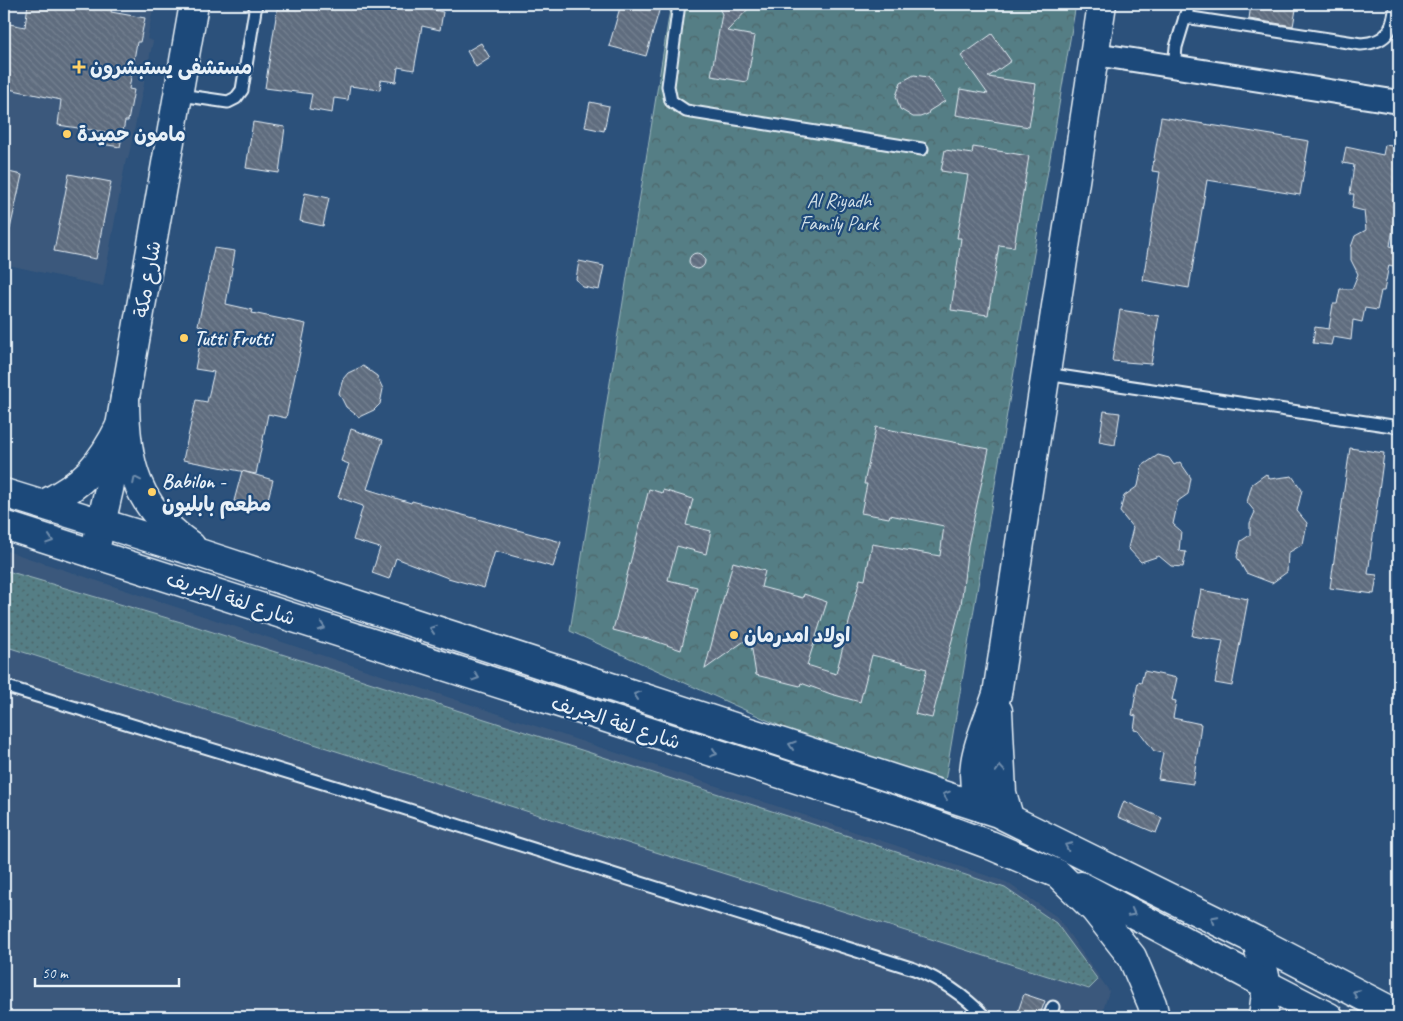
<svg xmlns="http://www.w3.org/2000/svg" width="1403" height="1021" viewBox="0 0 1403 1021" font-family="Caveat,'Playpen Sans Arabic',sans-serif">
	<defs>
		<pattern id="grass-dots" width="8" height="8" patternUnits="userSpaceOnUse" patternTransform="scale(1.25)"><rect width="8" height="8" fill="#547e85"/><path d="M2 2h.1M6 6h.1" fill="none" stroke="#4e666a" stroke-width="1.8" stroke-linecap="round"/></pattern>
		<pattern id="park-crowns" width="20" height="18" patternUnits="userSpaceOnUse" patternTransform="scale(1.25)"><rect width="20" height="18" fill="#547e85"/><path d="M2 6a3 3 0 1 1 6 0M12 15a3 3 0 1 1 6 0" fill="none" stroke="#4e666a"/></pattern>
		<pattern id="building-back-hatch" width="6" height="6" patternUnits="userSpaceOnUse" patternTransform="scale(1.25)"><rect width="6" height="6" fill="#5e6c7e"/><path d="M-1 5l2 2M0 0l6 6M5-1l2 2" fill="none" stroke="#758191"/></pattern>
	</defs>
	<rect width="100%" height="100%" fill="#2c517b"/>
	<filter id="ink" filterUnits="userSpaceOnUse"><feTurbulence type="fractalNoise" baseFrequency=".02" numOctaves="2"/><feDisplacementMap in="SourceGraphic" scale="10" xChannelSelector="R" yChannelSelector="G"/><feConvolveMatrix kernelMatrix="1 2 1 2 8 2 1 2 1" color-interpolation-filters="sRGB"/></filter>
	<g filter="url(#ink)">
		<g fill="#3b597c">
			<polygon points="4,4 154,4 147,39 153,41 128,159 126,159 103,286 4,264"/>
			<polygon points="4,550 1006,882 1057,917 1109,991 1101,1017 4,1017 4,646 1089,989 4,570"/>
		</g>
		<polygon fill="url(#grass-dots)" stroke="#9eb8be" points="4,570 191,625 803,821 1005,888 1056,923 1098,980 1089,989 4,646"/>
		<polygon fill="url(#park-crowns)" stroke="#9eb8be" points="671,4 1076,4 942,799 570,631"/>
		<g fill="url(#building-back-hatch)" stroke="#e8f1f8">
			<polygon points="28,4 112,4 111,12 145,18 140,42 137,42 129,89 134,90 128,121 125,121 120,147 102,144 105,132 58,125 61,100 4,88 4,23 25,27"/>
			<polygon points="278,4 407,4 443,12 440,30 422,26 414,70 398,67 396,82 381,80 380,90 350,86 348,100 334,98 332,113 309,109 312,94 265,88"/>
			<polygon points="621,4 661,4 646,56 609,46"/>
			<polygon points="717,4 753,4 727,31 755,36 747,82 711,76 722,14"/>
			<polygon points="1251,4 1297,4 1293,26 1249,19"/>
			<polygon points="992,34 1011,61 988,77 1036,84 1029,127 956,115 960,89 988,94 961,56"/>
			<polygon points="481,43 490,58 476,67 467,51"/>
			<polygon points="914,75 928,77 945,101 929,111 928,114 920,117 913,117 900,109 896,96 901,82"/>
			<polygon points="590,102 609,106 604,131 585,127"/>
			<polygon points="1161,117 1309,141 1300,195 1207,180 1189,288 1143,280 1160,172 1152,171"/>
			<polygon points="253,122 285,127 279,173 246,168"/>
			<polygon points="1385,145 1399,147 1399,194 1390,246 1399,248 1397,267 1389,265 1384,291 1381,291 1377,310 1365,308 1362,322 1353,320 1351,340 1333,337 1331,345 1313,343 1315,327 1329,329 1333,304 1337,304 1340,289 1352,289 1358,274 1351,260 1351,247 1355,236 1366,230 1364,211 1352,208 1354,194 1350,194 1354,165 1343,163 1346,147 1383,155"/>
			<polygon points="973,147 1029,156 1014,247 999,245 988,315 951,310 961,238 957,238 968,175 941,171 945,150 972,154"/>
			<polygon points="4,171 22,175 10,229 4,228"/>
			<polygon points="69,174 111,182 96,259 54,251"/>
			<polygon points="305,193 329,198 323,226 300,221"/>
			<polygon points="214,248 235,251 226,304 253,310 252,313 306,324 286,418 268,414 256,474 183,460 196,400 207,402 214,372 195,369 203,327 198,325"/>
			<circle cx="697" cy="261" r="8"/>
			<polygon points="579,261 604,266 599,290 583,287 576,279"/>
			<polygon points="1120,310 1159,316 1151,364 1112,361"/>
			<polygon points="363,366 377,376 383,389 380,404 374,410 359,417 346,407 339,393 343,379 348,373"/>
			<polygon points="1104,411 1120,413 1115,445 1099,442"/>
			<polygon points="876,427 989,449 968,545 961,605 932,718 915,714 927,669 872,655 860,702 831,694 801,683 800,686 756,675 750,637 705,669 733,562 765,571 761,587 803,598 804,594 827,602 807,665 836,674 860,579 865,580 872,544 940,556 944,526 890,515 889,518 861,513 867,484 864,484"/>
			<polygon points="351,429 383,440 367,489 411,503 412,501 561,542 553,567 495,551 484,588 448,578 396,558 389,579 372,573 380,548 353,540 363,506 338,497 349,464 341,461"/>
			<polygon points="1350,448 1384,453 1368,574 1377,575 1374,594 1330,588"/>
			<polygon points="1158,455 1169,458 1174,465 1180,462 1191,478 1188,494 1178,501 1173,524 1181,531 1179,551 1186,552 1183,567 1171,566 1159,556 1141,562 1128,548 1133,528 1120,512 1124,496 1138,486 1142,466"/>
			<polygon points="242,471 273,480 265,510 234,501"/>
			<polygon points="1266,474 1270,479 1292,476 1302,490 1297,511 1307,523 1303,544 1288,553 1287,572 1272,583 1246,573 1237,557 1241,541 1250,535 1250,523 1255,512 1247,502 1252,484"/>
			<polygon points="649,489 662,493 663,490 693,499 686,525 711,531 706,554 677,546 668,580 697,587 681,650 652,640 613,630"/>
			<polygon points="1201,590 1248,599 1232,686 1215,683 1223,641 1192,636"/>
			<polygon points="1144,671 1177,678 1172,700 1176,701 1173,718 1201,724 1193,784 1158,779 1163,753 1154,751 1139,731 1134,730 1136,716 1132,715 1138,682 1141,683"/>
			<polygon points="1124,801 1162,818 1156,833 1118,817"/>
			<polygon points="1024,994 1045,1001 1039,1017 1016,1017"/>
		</g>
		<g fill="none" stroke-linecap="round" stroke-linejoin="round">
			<defs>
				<g id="service">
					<polyline points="679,4 668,86 671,101 686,111 922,149"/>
					<path d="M1185,17L1361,44C1390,42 1393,28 1396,4"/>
					<polyline points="1174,67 1176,47 1189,4"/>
					<polyline points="180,95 228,102 236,98 242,90 256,4"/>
					<polyline points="1046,374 1399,427"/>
					<path d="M4,686L349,791L914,969C942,980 964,995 985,1017"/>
					<polyline points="1049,1017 1053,1007"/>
				</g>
				<polyline id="minor" points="1095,54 1399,102"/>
				<g id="tertiary">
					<polyline points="94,554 109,489 194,4"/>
					<polyline points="998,711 1002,793 1009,817"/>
					<path d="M982,808C962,770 985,731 997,694L1102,4"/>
					<polyline points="1257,941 1399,1015"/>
					<polyline points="1267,985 1329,1017"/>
				</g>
				<g id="secondary">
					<path d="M125,398C125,463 136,507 191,546"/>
					<polyline points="4,493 202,554 998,813 1257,941 1267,985 1263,1017"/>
					<path d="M42,505C83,485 101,465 121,424"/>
					<polyline points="4,525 912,816 990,845 1058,874 1095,910 1132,957 1152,1004 1155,1017"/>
					<polyline points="1081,886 1267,985"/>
				</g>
			</defs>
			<use href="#service" stroke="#e8f1f8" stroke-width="15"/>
			<use href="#minor" stroke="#e8f1f8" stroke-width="26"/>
			<use href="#tertiary" stroke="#e8f1f8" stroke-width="31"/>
			<use href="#secondary" stroke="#e8f1f8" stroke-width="31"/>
			<use href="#service" stroke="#1f4a7a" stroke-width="11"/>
			<use href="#minor" stroke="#1f4a7a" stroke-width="22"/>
			<use href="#tertiary" stroke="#1f4a7a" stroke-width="28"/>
			<use href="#secondary" stroke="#1f4a7a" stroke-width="28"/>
		</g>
		<defs><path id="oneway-chevron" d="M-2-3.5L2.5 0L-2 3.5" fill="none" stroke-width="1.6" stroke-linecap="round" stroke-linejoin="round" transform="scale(1.25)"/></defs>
		<g stroke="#6f8dac">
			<use href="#oneway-chevron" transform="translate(136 480) rotate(-116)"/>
			<use href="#oneway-chevron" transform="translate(50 540) rotate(18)"/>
			<use href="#oneway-chevron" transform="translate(322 627) rotate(18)"/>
			<use href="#oneway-chevron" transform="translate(433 629) rotate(-162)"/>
			<use href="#oneway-chevron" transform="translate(476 677) rotate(18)"/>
			<use href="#oneway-chevron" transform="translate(637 695) rotate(-162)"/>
			<use href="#oneway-chevron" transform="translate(792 745) rotate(-162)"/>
			<use href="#oneway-chevron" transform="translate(714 753) rotate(18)"/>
			<use href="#oneway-chevron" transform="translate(1000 769) rotate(-94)"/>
			<use href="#oneway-chevron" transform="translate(946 795) rotate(-161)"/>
			<use href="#oneway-chevron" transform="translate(1068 846) rotate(-154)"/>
			<use href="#oneway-chevron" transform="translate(1132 913) rotate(28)"/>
			<use href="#oneway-chevron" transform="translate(1214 919) rotate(-153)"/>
			<use href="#oneway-chevron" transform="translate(1356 993) rotate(-153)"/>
		</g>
	</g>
	<g fill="#ffd166" stroke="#1f4a7a" stroke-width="2">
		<path d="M76.5 59.5h5v5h5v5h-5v5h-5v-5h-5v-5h5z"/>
		<circle cx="67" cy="134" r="5"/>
		<circle cx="184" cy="338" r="5"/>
		<circle cx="152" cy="492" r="5"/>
		<circle cx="734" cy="635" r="5"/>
	</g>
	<g text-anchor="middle" stroke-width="4.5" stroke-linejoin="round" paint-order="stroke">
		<g font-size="20" font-weight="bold" fill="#e8f1f8" stroke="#1f4a7a" text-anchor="start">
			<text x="90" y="74">مستشفى يستبشرون</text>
			<text x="77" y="141">مامون حميدة</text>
			<text x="194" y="345">Tutti Frutti</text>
			<text x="162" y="488">Babilon -<tspan x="162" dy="23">مطعم بابليون</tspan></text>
			<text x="744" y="642">اولاد امدرمان</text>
		</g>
		<g font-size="20" fill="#d2e0e7" stroke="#1f4a7a">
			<text x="839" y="207">Al Riyadh<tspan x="839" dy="23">Family Park</tspan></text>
		</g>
		<g font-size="20" fill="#e8f1f8" stroke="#1f4a7a">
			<text transform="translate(147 279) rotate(-80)" y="7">شارع مكة</text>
			<text transform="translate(231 598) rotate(18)" y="7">شارع لفة الجريف</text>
			<text transform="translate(616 722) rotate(18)" y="7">شارع لفة الجريف</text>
		</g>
	</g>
	<rect width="1403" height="1021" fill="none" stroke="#1f4a7a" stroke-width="20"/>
	<rect x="10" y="10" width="1383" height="1001" fill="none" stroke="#e8f1f8" stroke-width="2" filter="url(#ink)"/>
	<path d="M35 978v8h144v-8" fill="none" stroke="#e8f1f8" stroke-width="2.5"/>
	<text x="42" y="978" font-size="15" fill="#e8f1f8" stroke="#1f4a7a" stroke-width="4" paint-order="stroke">50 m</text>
</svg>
